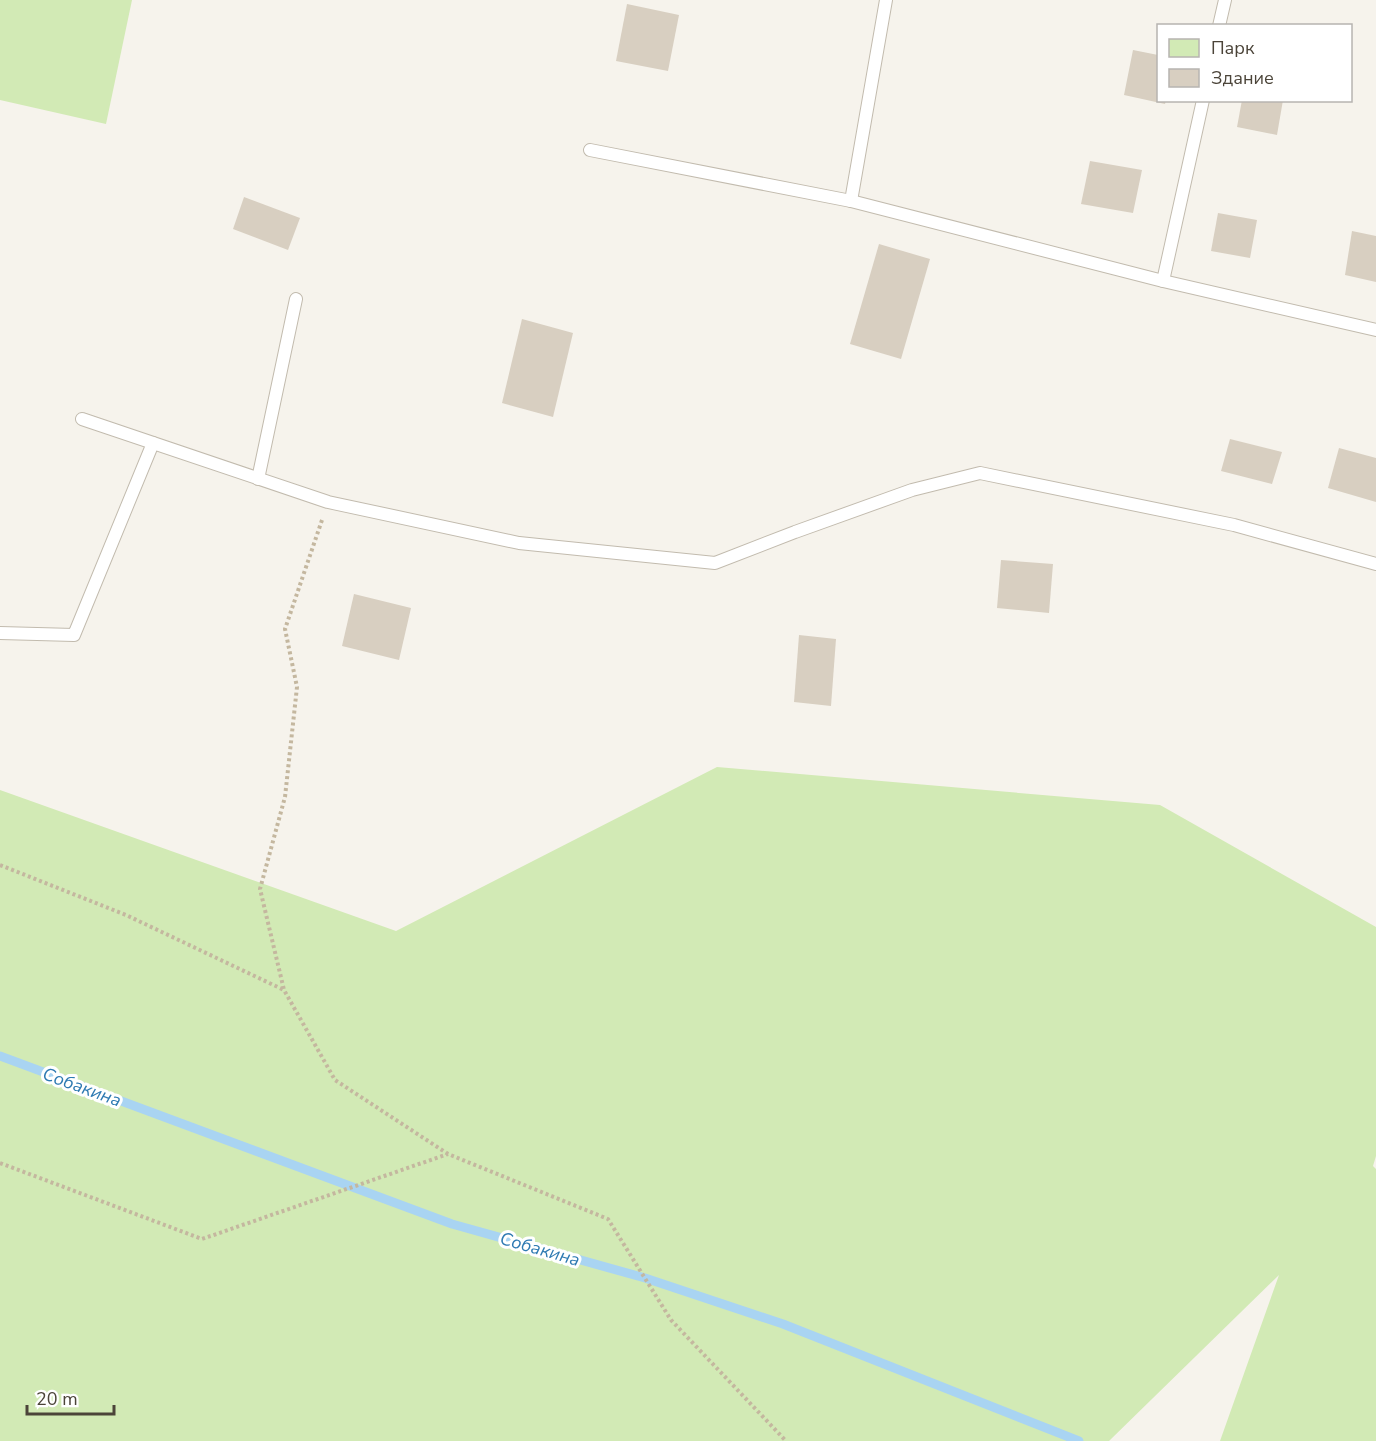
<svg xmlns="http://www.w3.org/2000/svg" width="1376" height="1441" viewBox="0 0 1376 1441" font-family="'Nunito Sans',sans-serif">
	<rect width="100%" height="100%" fill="#f6f3ec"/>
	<g fill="#d2eab5">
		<polygon points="0,0 132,0 106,124 0,100"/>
		<polygon points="717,767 1160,805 1376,927 1376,1156 1373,1166 1376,1169 1376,1441 1220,1441 1279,1275 1109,1441 0,1441 0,790 396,931"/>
	</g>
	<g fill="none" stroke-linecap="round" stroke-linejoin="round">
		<polyline stroke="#a9d4f2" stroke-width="9" points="0,1056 452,1224 645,1278 783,1324 1079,1441"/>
	</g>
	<g fill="#d8cfc1">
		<polygon points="627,4 679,15 668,71 616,61"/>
		<polygon points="1133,50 1158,55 1158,100 1166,100 1165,104 1124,95"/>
		<polygon points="1242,100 1283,100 1277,135 1237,127"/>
		<polygon points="1090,161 1142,170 1133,213 1081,204"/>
		<polygon points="244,197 300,218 288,250 233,229"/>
		<polygon points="1218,213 1257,220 1250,258 1211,251"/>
		<polygon points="1352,231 1376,236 1376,282 1345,275"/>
		<polygon points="879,244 930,259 901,359 850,344"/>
		<polygon points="522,319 573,333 553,417 502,403"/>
		<polygon points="1230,439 1282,452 1272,484 1221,471"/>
		<polygon points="1339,448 1376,458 1376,502 1328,488"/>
		<polygon points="1001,560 1053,564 1049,613 997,608"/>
		<polygon points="354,594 411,608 399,660 342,646"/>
		<polygon points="799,635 836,639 831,706 794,702"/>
	</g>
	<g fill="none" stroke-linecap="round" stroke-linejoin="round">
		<defs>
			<g id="service">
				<polyline points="1219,26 1225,0"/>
				<polyline points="590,150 851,201 1163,281 1376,330"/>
				<polyline points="851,201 886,0"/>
				<polyline points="1163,281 1203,100"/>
				<polyline points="82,419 328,502 519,543 715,563 795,532 912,490 980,473 1234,525 1376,564"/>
				<polyline points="258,479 296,299"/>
				<polyline points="0,633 74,635 153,443"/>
			</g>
		</defs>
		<use href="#service" stroke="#c2bbae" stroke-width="14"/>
		<g stroke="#c4b79f" stroke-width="4" stroke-dasharray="3 3" stroke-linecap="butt">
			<polyline points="322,520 285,629 297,687 285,797 260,889 284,990 335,1080 448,1154 608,1219 671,1320 786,1441"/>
			<polyline points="0,865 126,915 284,990"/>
			<polyline points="0,1163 202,1239 448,1154"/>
		</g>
		<use href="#service" stroke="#fff" stroke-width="12"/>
	</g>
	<g text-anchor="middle" stroke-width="6" stroke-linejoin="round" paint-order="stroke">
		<g font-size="18" font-style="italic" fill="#2e7ab2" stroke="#fff">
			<text transform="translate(82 1087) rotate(20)" y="6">Собакина</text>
			<text transform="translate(540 1249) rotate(16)" y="6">Собакина</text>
		</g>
	</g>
	<rect x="1157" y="24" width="195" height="78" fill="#ffffff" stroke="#b7b4b0" stroke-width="1.5"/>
	<rect x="1169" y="39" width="30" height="18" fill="#d2eab5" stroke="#b7b4b0" stroke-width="1.5"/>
	<text x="1211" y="54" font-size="18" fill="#4b4439">Парк</text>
	<rect x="1169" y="69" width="30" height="18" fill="#d8cfc1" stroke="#b7b4b0" stroke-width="1.5"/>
	<text x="1211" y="84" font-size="18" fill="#4b4439">Здание</text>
	<path d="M27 1405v9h87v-9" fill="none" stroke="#4b4439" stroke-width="3"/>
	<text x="36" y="1405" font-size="18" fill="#4b4439" stroke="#ffffff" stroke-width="4.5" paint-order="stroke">20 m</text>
</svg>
